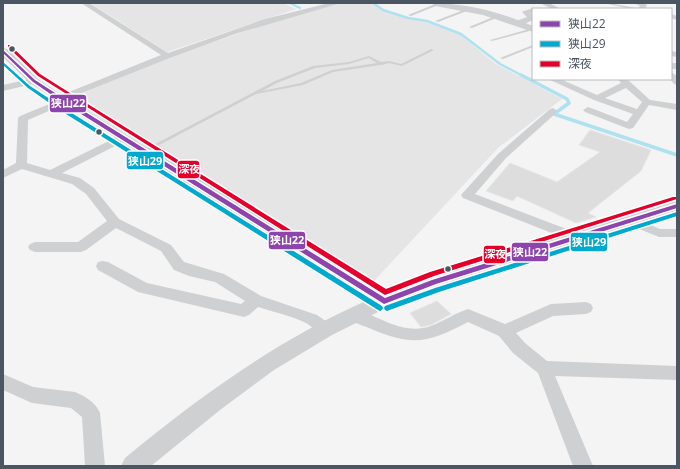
<svg xmlns="http://www.w3.org/2000/svg" width="680" height="469" viewBox="0 0 680 469" font-family="'Open Sans','Noto Sans JP',sans-serif">
	<rect width="100%" height="100%" fill="#f4f4f4"/>
	<g fill="#e6e5e6">
		<polygon points="90,3 283,3 296,9 167,52"/>
		<polygon points="344,3 370,3 381,10 408,19 425,22 459,34 496,64 562,99 498,148 373,282 68,99 170,57 304,11"/>
	</g>
	<g fill="none" stroke-linecap="round" stroke-linejoin="round">
		<g stroke="#aee2f0" stroke-width="2.5">
			<polyline points="290,3 300,8"/>
			<polyline points="373,3 383,10 408,18 427,21 461,34 500,64 523,76"/>
		</g>
		<polyline stroke="#aee2f0" stroke-width="3.5" points="521,75 567,99 569,103 554,114 677,155"/>
	</g>
	<g fill="#ddddde" stroke="#e5e6e7">
		<polygon points="590,130 651,150 641,171 588,213 596,217 576,223 517,196 513,201 486,191 510,163 557,182 600,152 579,145"/>
		<polygon points="437,301 451,314 431,325 421,327 410,313"/>
	</g>
	<g fill="none" stroke-linecap="round" stroke-linejoin="round">
		<g fill="#ced0d2" fill-rule="evenodd">
			<polygon points="438,3 441,4 411,16 408,15"/>
			<polygon points="602,3 609,3 641,9 633,9"/>
			<polygon points="469,8 472,9 438,22 435,21"/>
			<polygon points="498,15 501,16 472,28 469,27"/>
			<polygon points="533,28 533,30 492,41 490,40"/>
			<polygon points="533,45 533,47 503,59 500,58"/>
			<path d="M431,49L434,50L402,66L389,63L382,65H380L333,72L303,85L256,94L146,152H144L142,151L275,81L313,66L349,62L369,56L381,62L389,61L401,64ZM369,58L377,63L332,70L301,83L262,91L277,83L315,68L349,64Z"/>
		</g>
		<g fill="#ced0d2" fill-rule="evenodd">
			<path d="M81,3H89L168,53L265,19L329,3H341L235,34L167,59L67,99L69,101L67,103L28,120L27,163L50,170L119,136H127L128,138L127,140L62,173L80,178L94,188L119,219L171,245L184,262L224,274L261,296L317,315L330,324L333,329L330,334C319,337 315,328 306,323C292,316 274,312 258,307L249,315L244,317L138,292L98,270L96,266L98,262L103,261L108,262L147,283L241,304L245,301L215,282L189,276L174,270L161,251L116,228L86,250L81,252H35L30,250L28,247L30,244L35,242H78L107,221L86,194L72,184L22,169L3,178V170L16,163L18,118L20,116L59,100L57,98L59,96L161,55Z"/>
			<polygon points="540,3 549,3 561,9 552,9"/>
			<polygon points="634,3 644,3 647,5 645,9 638,9 640,6"/>
			<polygon points="533,8 536,9 533,9 533,12 531,13 533,15 533,20 522,25 516,25 516,21 527,17 522,12 524,11"/>
			<polygon points="671,14 677,16 677,20 671,18"/>
			<polygon points="671,51 677,52 677,57 671,56"/>
			<polygon points="671,72 677,76 677,85 674,84 670,79 671,79"/>
			<polygon points="34,78 38,81 37,83 3,91 3,85"/>
			<path d="M548,79H560L597,95L621,83L618,79H627L650,100L677,104V110L649,105L633,128L629,129L585,112L583,110L588,107L591,108L627,122L633,114L594,100ZM626,88L642,102L637,109L605,98Z"/>
			<polygon points="553,108 558,111 556,113 506,158 475,194 582,235 584,238 582,241 577,243 463,198 461,195 498,154 550,109"/>
			<polygon points="631,217 660,229 677,229 677,237 659,237 627,224 625,221 627,218"/>
			<path d="M586,302L591,304L593,308L591,312L586,314L553,316L516,333L525,343L547,361L677,366V380L555,376L593,466H573L538,373L513,353L499,336L468,322C428,343 413,347 369,328C361,325 350,322 346,314L349,310L354,308C378,316 404,336 431,326C444,321 455,313 468,309L505,324L551,304Z"/>
			<path d="M3,374L33,387L75,392C85,396 96,403 100,413L105,466H85L82,417L71,408L32,403L3,390Z"/>
		</g>
		<g fill="#ced0d2" fill-rule="evenodd">
			<path d="M431,3C466,3 500,12 533,26V32L483,15L435,6Z"/>
			<path d="M3,48L7,49L38,79L68,99L386,293L456,269L677,201V211L446,285L382,310L332,335L274,370L220,410L151,466H121L125,458C200,396 279,339 368,300L30,83L3,57Z"/>
			<rect x="671" y="63" width="6" height="6"/>
		</g>
		<defs>
			<polygon id="bus-1" points="3,50 35,80 66,100 385,298 432,280 677,204 677,208 436,284 384,304 62,102 33,82 3,53"/>
			<g id="bus-2">
				<polygon points="3,62 30,86 62,107 382,306 383,308 382,310 380,311 378,310 58,109 28,88 3,65"/>
				<polygon points="677,212 677,216 439,292 387,311 385,310 384,308 385,306 435,288"/>
			</g>
			<polygon id="bus-3" points="8,45 10,45 40,74 70,93 386,289 430,272 673,197 677,197 677,199 434,276 385,295 38,76 8,47"/>
		</defs>
		<use href="#bus-1" stroke="#fff" stroke-width="3"/>
		<use href="#bus-2" stroke="#fff" stroke-width="3"/>
		<use href="#bus-3" stroke="#fff" stroke-width="3"/>
		<use href="#bus-1" fill="#8e44ad" fill-rule="evenodd"/>
		<use href="#bus-2" fill="#00a9ce" fill-rule="evenodd"/>
		<use href="#bus-3" fill="#e4002b" fill-rule="evenodd"/>
	</g>
	<g fill="#4a5661" stroke="#fff" stroke-width="1.5">
		<circle cx="12" cy="49" r="3.5"/>
		<circle cx="99" cy="132" r="3.5"/>
		<circle cx="448" cy="269" r="3.5"/>
	</g>
	<g stroke="#fff" stroke-width="1.5">
		<rect x="49" y="94" width="38" height="19" rx="4" fill="#8e44ad"/>
		<rect x="126" y="151" width="38" height="19" rx="4" fill="#00a9ce"/>
		<rect x="177" y="160" width="23" height="19" rx="4" fill="#e4002b"/>
		<rect x="268" y="231" width="38" height="19" rx="4" fill="#8e44ad"/>
		<rect x="570" y="232" width="38" height="20" rx="4" fill="#00a9ce"/>
		<rect x="511" y="242" width="38" height="20" rx="4" fill="#8e44ad"/>
		<rect x="483" y="245" width="23" height="19" rx="4" fill="#e4002b"/>
	</g>
	<g font-size="11" text-anchor="middle" font-weight="bold" fill="#fff">
		<text x="68" y="107">狭山22</text>
		<text x="145" y="165">狭山29</text>
		<text x="189" y="173">深夜</text>
		<text x="287" y="244">狭山22</text>
		<text x="589" y="246">狭山29</text>
		<text x="530" y="256">狭山22</text>
		<text x="495" y="258">深夜</text>
	</g>
	<rect width="680" height="469" fill="none" stroke="#4a5661" stroke-width="8"/>
	<rect x="532" y="8" width="140" height="72" fill="#ffffff" stroke="#b7bbc0"/>
	<rect x="540" y="21" width="20" height="6" fill="#8e44ad" stroke="#b7bbc0"/>
	<text x="568" y="28" font-size="12" fill="#4a5661">狭山22</text>
	<rect x="540" y="41" width="20" height="6" fill="#00a9ce" stroke="#b7bbc0"/>
	<text x="568" y="48" font-size="12" fill="#4a5661">狭山29</text>
	<rect x="540" y="61" width="20" height="6" fill="#e4002b" stroke="#b7bbc0"/>
	<text x="568" y="68" font-size="12" fill="#4a5661">深夜</text>
</svg>
